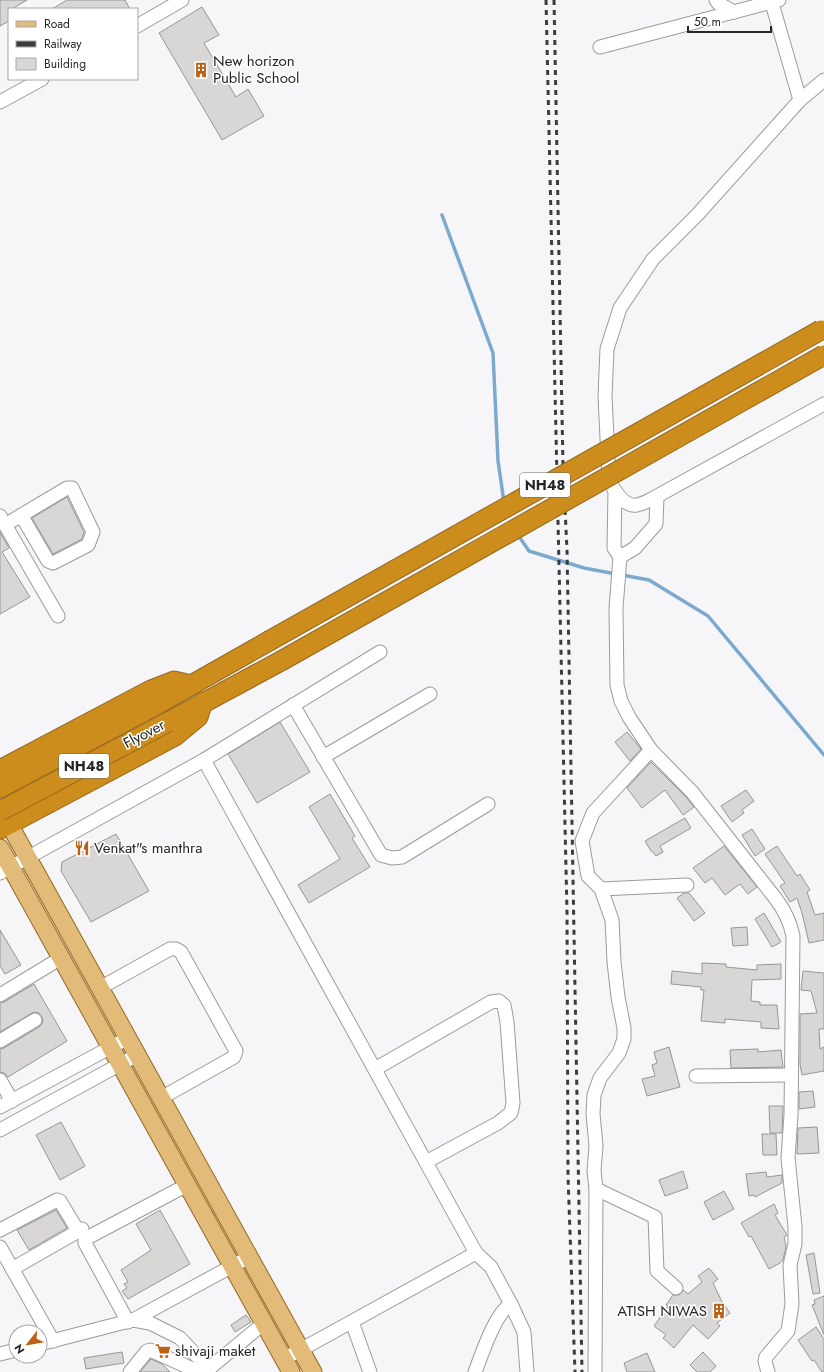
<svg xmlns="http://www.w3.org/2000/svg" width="824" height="1372" viewBox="0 0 824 1372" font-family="Jost,sans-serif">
	<rect width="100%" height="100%" fill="#f6f6f8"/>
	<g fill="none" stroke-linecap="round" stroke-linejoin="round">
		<g stroke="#7caacf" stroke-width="3.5">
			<polyline points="442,215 493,353 498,461 504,502"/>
			<polyline points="518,535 529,551 584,568 616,574"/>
			<polyline points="622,575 649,580 708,616 824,755"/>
		</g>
	</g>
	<g fill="#d9d7d6" stroke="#989695">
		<polygon points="0,0 27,0 12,9 9,9 9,21 0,26"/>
		<polygon points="67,0 125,0 130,9 52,9"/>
		<polygon points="202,7 219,35 204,43 236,97 248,89 264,116 222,140 159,33"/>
		<polygon points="67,497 84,532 82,539 53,554 32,518"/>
		<polygon points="0,532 9,548 2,552 30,597 0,614"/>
		<polygon points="280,722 310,772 257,803 228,754"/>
		<polygon points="627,732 641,749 630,761 615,742"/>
		<polygon points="651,762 686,797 694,807 683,815 665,790 642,808 627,788"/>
		<polygon points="746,790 754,801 742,810 744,813 732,822 721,806"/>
		<polygon points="330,794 355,836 352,838 370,867 309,903 298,885 340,859 309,807"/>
		<polygon points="685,818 691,828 660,846 663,852 656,856 652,851 651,851 645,841"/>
		<polygon points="752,829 765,849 755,856 742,835"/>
		<polygon points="116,834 149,891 91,922 61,871 62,862"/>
		<polygon points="724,846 757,887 748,894 740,884 725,895 712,878 705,883 693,868"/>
		<polygon points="777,846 797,876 800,874 810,890 807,892 815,915 824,913 824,940 809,943 802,913 797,898 790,902 780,886 785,883 765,854"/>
		<polygon points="684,893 689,893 705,913 694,921 677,898"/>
		<polygon points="764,913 781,942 772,947 755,919"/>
		<polygon points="747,927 748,945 733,946 731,928"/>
		<polygon points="0,930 21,965 5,974 0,966"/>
		<polygon points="702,963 726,964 726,967 757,970 757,965 781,964 781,979 752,980 751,1001 760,1002 760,1005 777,1005 779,1029 761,1028 761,1022 725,1019 725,1023 701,1021 704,990 701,990 701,987 671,984 672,971 702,974"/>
		<polygon points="803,971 824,973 824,1029 819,1029 820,1049 824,1047 824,1071 802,1075 800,1064 800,1014 817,1013 811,991 801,990"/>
		<polygon points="34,984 67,1041 8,1077 4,1073 0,1072 0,1049 4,1048 39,1027 42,1024 43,1019 39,1013 34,1012 0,1032 0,1003 4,1002"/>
		<polygon points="669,1047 680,1087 647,1096 642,1079 655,1076 652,1065 657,1063 654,1052"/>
		<polygon points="758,1049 758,1052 781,1050 783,1067 731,1068 730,1050"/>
		<polygon points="813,1091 815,1107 799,1109 799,1092"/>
		<polygon points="769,1106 783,1106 782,1133 770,1133"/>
		<polygon points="61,1122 85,1166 60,1180 36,1135"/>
		<polygon points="817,1127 819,1153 797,1154 798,1128"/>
		<polygon points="762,1134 776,1134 777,1155 763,1155"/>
		<polygon points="683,1171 688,1188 665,1196 659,1180"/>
		<polygon points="766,1172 767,1177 782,1175 782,1183 755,1197 754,1195 749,1196 746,1174"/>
		<polygon points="724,1191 734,1209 713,1220 704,1202"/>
		<polygon points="774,1204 778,1213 775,1215 787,1235 784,1237 786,1246 783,1260 780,1263 769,1269 751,1236 749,1237 741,1223"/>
		<polygon points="56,1210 67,1228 29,1250 17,1230"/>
		<polygon points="160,1210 190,1264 128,1299 122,1291 127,1288 124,1284 128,1282 121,1270 151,1250 136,1224"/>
		<polygon points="814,1253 820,1293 813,1294 806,1255"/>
		<polygon points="709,1268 718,1279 713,1283 722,1302 730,1313 717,1323 720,1326 708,1339 693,1325 674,1348 663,1338 666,1335 654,1326 668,1306 666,1305 673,1295 679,1295 683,1290 688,1294 702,1282 698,1276"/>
		<polygon points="824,1296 824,1335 812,1305 815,1304 814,1300"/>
		<polygon points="246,1315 251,1322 235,1332 231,1325"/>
		<polygon points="816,1327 824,1339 824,1372 822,1372 814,1360 812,1361 798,1340"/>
		<polygon points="122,1352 124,1363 86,1369 84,1358"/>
		<polygon points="703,1352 716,1366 710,1372 697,1372 690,1365"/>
		<polygon points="647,1353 655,1372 627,1372 624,1363"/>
		<polygon points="151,1359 162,1364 170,1372 140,1372"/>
	</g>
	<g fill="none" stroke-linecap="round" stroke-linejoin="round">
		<defs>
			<g id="minor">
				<polyline points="716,0 718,3 734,12"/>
				<polyline points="771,0 800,100"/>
				<polyline points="137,26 182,0"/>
				<polyline points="600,47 779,0"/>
				<path d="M824,80L800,100L698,214L653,259L620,308L607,349L605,396L609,480C614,490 624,507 637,505C642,504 646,502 650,500L824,404"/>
				<polyline points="0,102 42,79"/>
				<path d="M615,491L614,548L620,557L616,608L617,685L621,701L629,717L651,750L692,792L776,899C785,911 790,921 793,936L791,1115L788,1158L795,1227V1244L790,1265L792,1304L788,1331L766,1357L765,1361L768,1372"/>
				<polyline points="0,516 58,616"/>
				<polyline points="5,525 67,488 72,488 93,532 88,545 53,563 48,561 21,515"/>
				<polyline points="620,557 635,548 656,524 657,497"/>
				<polyline points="293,705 381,855 392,858 402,857 488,804"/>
				<polyline points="323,757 430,694"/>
				<polyline points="204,760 380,652"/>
				<polyline points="0,873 204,760 476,1253 284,1359"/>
				<polyline points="601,889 687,885"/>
				<polyline points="100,988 170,949 176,949 181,952 236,1051 234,1057 161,1098"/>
				<polyline points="0,995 61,958"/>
				<polyline points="0,1041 35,1020"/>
				<polyline points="375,1069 491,1002 499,1001 504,1005 507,1022 513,1103 511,1113 498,1123 426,1162"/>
				<polyline points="696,1076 791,1075"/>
				<polyline points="0,1080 12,1101"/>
				<polyline points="0,1107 128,1038"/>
				<polyline points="0,1130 137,1055"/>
				<polyline points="596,1189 655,1217 657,1271 676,1288"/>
				<polyline points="0,1230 57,1200 60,1201 78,1231"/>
				<polyline points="0,1247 53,1341"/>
				<polyline points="476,1253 491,1267 511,1304 524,1332 527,1372"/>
				<polyline points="12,1269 82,1229"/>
				<polyline points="133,1320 150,1323 180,1338 209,1369"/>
				<polyline points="128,1322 85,1243 85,1239 187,1185"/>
				<polyline points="352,1322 370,1372"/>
				<polyline points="40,1344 133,1320 249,1257"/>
				<polyline points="0,1354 16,1350"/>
				<polyline points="130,1372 147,1351 150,1350 199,1372"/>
				<polyline points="205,1372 264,1323"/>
				<path d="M475,1372C482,1354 495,1313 511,1304"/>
				<polyline points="595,1372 596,1189 594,1171 596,1146 593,1114 594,1095 600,1078 619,1053 624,1039 624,1028 618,997 614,962 612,920 601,889 588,876 582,841 593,813 651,750"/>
			</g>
			<g id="major">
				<polyline points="3,813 313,1372"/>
				<polyline points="0,848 291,1372"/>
			</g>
			<g id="highway">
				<polyline points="168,722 281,661"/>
				<polyline points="0,770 151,690 174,681 191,685"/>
				<polyline points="0,788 158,704 269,641"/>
				<polyline points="0,829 175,736 198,717 203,702"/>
			</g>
		</defs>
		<use href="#minor" stroke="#9a9b9d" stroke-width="15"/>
		<use href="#major" stroke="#936920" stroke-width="19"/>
		<use href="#highway" stroke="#936920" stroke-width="21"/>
		<use href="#minor" stroke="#fff" stroke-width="13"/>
		<use href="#major" stroke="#e1bb77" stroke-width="17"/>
		<use href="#highway" stroke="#cd8d1c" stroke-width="19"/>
		<g stroke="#3c3c3d" stroke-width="3" stroke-dasharray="5 5" stroke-linecap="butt">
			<polyline points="546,0 567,912 568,1176 575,1372"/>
			<polyline points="554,0 563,466 567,550 582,1372"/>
		</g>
		<defs>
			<g id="highway-bridge">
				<polyline points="269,641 821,330"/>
				<polyline points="281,661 824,355"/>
				<polyline points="0,811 168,722"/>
			</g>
		</defs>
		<use href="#highway-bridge" stroke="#936920" stroke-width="21" stroke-linecap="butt"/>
		<use href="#highway-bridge" stroke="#cd8d1c" stroke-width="19"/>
	</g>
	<defs>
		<symbol id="building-bare" viewBox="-9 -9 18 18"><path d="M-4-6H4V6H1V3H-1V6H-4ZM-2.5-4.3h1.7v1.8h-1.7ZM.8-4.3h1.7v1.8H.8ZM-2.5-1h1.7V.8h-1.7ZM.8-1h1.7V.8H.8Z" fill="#bd5f14" stroke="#fff" stroke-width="2.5" paint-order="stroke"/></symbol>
		<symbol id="restaurant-bare" viewBox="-9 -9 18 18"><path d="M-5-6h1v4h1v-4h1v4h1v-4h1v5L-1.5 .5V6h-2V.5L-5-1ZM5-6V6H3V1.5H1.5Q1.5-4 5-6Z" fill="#bd5f14" stroke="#fff" stroke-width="2.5" paint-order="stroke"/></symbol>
		<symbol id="supermarket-bare" viewBox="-9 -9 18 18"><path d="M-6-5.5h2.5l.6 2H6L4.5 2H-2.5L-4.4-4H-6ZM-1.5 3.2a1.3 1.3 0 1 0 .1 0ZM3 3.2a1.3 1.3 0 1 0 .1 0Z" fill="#bd5f14" stroke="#fff" stroke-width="2.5" paint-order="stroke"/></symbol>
	</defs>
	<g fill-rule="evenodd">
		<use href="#building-bare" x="190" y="59" width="22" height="22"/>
		<use href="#restaurant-bare" x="71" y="837" width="22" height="22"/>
		<use href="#building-bare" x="708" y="1300" width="22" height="22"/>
		<use href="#supermarket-bare" x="152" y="1340" width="22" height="22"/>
	</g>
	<g text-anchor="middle" stroke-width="3" stroke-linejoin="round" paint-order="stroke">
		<g fill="#fff" stroke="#676768" stroke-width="1">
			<rect x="520" y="473" width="50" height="24" rx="3"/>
			<rect x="59" y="754" width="50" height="24" rx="3"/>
		</g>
		<g font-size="14" font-weight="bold" fill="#262627">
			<text x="545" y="490">NH48</text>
			<text x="84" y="771">NH48</text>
		</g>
		<g font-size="15" fill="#262627" stroke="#fff" text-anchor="start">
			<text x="213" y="66">New horizon<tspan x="213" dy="17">Public School</tspan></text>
			<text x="94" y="853">Venkat"s manthra</text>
			<text x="707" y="1316" text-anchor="end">ATISH NIWAS</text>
			<text x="175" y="1356">shivaji maket</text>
		</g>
		<g font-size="15" fill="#262627" stroke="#fff">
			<text transform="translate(144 734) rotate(-28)" y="5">Flyover</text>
		</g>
	</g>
	<rect x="8" y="8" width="130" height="72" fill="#ffffff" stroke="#a8a8a9"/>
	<rect x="16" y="21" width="20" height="6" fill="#e1bb77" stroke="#a8a8a9"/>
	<text x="44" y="28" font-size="12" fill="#262627">Road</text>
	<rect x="16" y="41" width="20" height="6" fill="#3c3c3d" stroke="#a8a8a9"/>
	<text x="44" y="48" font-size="12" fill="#262627">Railway</text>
	<rect x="16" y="58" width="20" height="12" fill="#d9d7d6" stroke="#a8a8a9"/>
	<text x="44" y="68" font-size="12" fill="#262627">Building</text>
	<g transform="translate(28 1344) rotate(239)"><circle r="19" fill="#ffffff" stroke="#a8a8a9"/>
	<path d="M0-3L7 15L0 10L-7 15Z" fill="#bd5f14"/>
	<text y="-6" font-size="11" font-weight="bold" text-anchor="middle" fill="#262627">N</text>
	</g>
	<path d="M688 26v6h83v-6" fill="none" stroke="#262627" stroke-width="2"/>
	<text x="694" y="26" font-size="12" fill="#262627" stroke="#ffffff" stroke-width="3" paint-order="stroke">50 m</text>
</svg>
